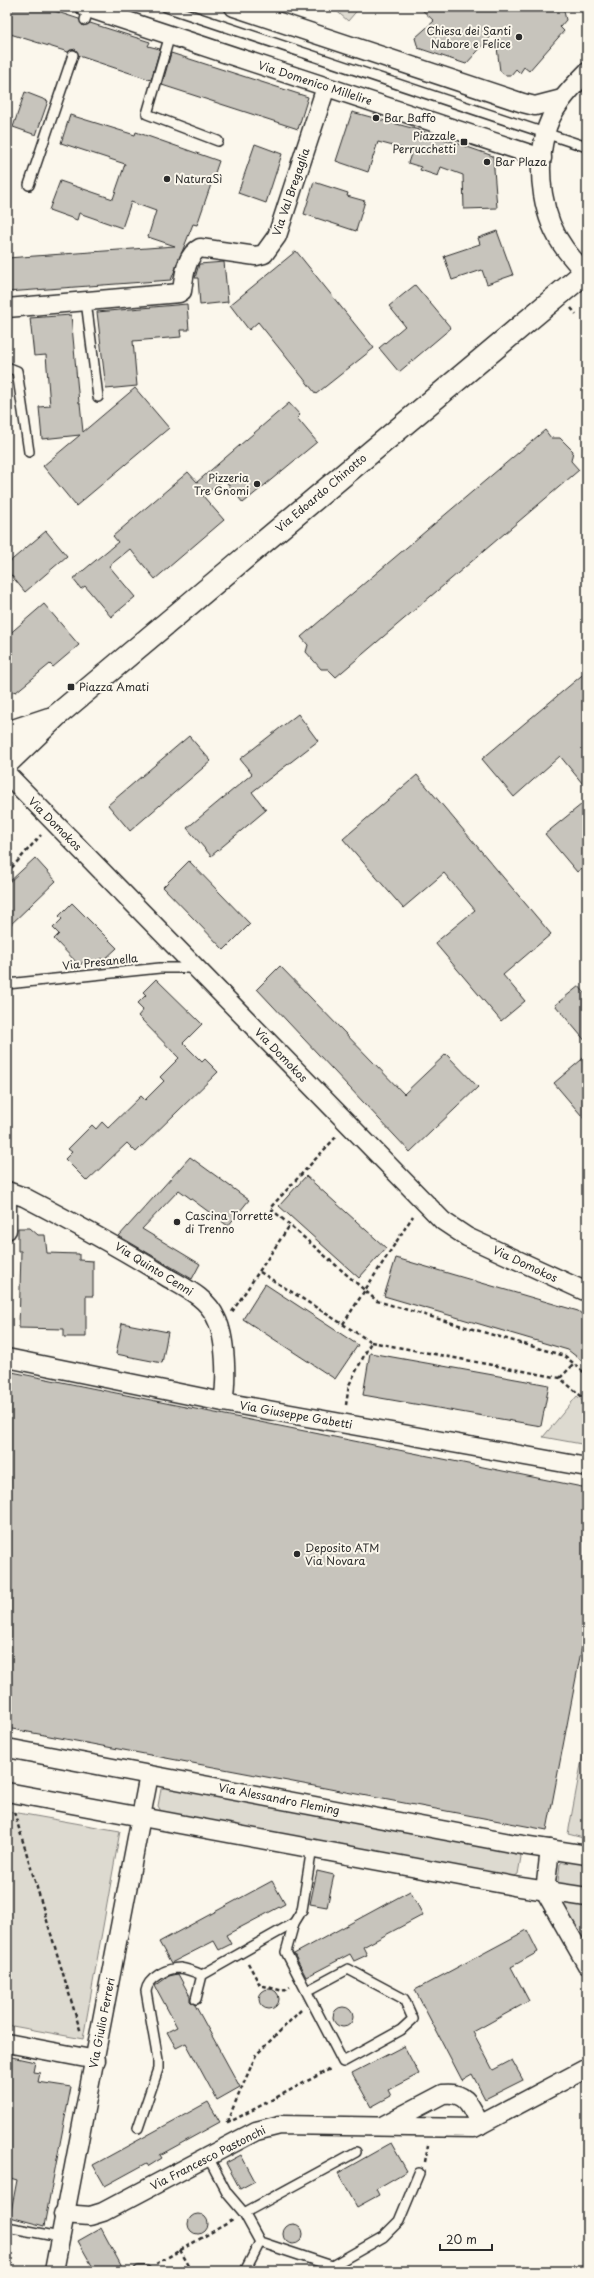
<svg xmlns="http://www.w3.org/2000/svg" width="594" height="2278" viewBox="0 0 594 2278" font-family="'Playpen Sans',sans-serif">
	<rect width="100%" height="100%" fill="#fbf7ec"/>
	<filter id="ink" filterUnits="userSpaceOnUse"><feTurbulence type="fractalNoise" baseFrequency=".025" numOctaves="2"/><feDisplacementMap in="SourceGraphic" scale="8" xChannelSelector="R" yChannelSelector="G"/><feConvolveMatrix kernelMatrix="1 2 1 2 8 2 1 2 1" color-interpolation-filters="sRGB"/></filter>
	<g filter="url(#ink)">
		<g fill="#dddad0" stroke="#84827e">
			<polygon points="332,7 360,7 348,21"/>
			<polygon points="577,1396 587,1405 587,1445 543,1437"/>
			<polygon points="587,1733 587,1839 568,1834"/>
			<polygon points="168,1786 517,1850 521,1857 518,1874 512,1878 162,1813 158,1806 161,1789"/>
			<polygon points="7,1811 120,1831 83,2039 7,2025"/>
			<polygon points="566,1859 587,1862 587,1891 562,1888 558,1882 560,1864"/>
			<polygon points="561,1902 587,1907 587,1950"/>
		</g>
		<g fill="#c7c4bc" stroke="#2b2b2b">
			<polygon points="7,7 42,7 79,19 83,26 90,23 150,42 148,46 160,49 151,80 79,56 75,49 68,52 7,33"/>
			<polygon points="419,7 563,7 566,20 560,27 564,31 529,71 524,67 520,73 516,69 511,75 505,75 500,71 495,32 466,64 418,48 415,38 434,21"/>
			<polygon points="171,53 308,97 298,129 162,85"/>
			<polygon points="25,92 48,101 36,135 13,127"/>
			<polygon points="352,112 419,130 493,156 497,208 464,209 463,175 441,167 438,176 420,170 421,167 408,163 412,151 378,142 368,172 336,161"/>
			<polygon points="70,115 135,135 136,132 219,161 197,225 193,224 171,280 7,292 7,258 175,246 148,237 156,211 131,202 122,228 79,213 77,220 49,210 60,181 113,199 125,164 61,143"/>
			<polygon points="255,144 282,154 266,203 238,193"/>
			<polygon points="314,182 348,193 347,196 365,201 356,231 304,214"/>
			<polygon points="497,231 513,275 487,284 482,270 452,280 444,256 480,244 478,238"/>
			<polygon points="296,251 374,348 316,394 258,322 249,330 230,305"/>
			<polygon points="224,262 228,302 200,305 198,278 195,278 199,264"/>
			<polygon points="415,285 451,328 399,372 379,348 405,326 389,306"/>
			<polygon points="187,304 189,330 180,330 181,337 133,341 137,386 106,389 97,312"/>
			<polygon points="71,315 79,403 80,403 83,432 135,388 169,428 76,506 43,466 80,435 42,439 39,407 50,406 46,355 34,356 30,318"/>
			<polygon points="289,403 300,415 297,418 317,442 243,503 224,479 203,496 224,520 155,579 130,549 109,566 135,597 111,617 85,586 81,589 73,579 118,542 113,536 188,472 197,482"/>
			<polygon points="545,430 551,438 560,438 573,451 571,461 579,470 336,677 328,669 321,669 306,652 308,645 301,637"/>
			<polygon points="46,531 67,556 25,592 7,570 7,564"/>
			<polygon points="44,604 79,645 53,667 50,664 16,692 7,689 7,636"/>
			<polygon points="587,671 587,789 560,756 514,797 482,759"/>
			<polygon points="298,714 318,741 252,792 266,810 211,856 187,828 252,774 240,759"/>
			<polygon points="189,736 211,761 130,831 108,805"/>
			<polygon points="417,775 551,934 503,975 525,1001 501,1021 435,943 475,910 444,873 403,908 343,839"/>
			<polygon points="587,800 587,864 577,872 545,834"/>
			<polygon points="35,858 56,881 7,928 7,884"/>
			<polygon points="189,861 250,924 224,950 163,887"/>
			<polygon points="72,903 117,948 103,961 101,958 91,967 84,960 80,966 54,939 59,934 53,928 62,919 59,916"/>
			<polygon points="280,966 404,1094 446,1054 478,1087 410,1152 257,989"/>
			<polygon points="156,979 202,1024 183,1043 202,1062 205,1059 218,1072 136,1152 127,1143 87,1181 65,1159 72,1152 68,1149 92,1125 96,1129 102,1122 108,1128 141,1096 145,1100 164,1081 160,1077 179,1058 138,1016 143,1010 137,1004 146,995 143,992"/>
			<polygon points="579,986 587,996 587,1043 555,1005"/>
			<polygon points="587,1055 587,1122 554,1083"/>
			<polygon points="190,1157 249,1200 228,1226 179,1190 142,1229 200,1264 192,1279 119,1236"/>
			<polygon points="306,1176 386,1248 359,1278 279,1206"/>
			<polygon points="18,1228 30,1228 38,1235 45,1235 47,1253 79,1254 79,1260 93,1261 93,1296 86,1296 86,1337 64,1337 64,1329 19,1328 21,1251 18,1251"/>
			<polygon points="396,1258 578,1311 587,1318 587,1365 568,1350 384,1296"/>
			<polygon points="265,1284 358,1345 335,1379 243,1319"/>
			<polygon points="122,1323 168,1332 162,1363 116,1354"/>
			<polygon points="370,1353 549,1385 541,1426 363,1395"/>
			<polygon points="7,1371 587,1488 587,1620 547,1830 7,1728"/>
			<polygon points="317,1871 334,1875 327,1907 310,1904"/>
			<polygon points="272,1881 285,1904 226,1935 231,1944 219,1950 214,1941 171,1963 159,1942"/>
			<polygon points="410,1891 423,1915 363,1947 367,1955 354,1961 350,1954 306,1977 294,1954"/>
			<polygon points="527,1930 538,1952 511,1967 529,2001 473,2032 493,2070 512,2060 523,2080 485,2099 472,2074 462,2080 415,1990"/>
			<polygon points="178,1974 190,1996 190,2001 195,2005 240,2087 217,2100 186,2043 176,2048 167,2032 177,2027 155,1986 169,1976"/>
			<circle cx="269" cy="1999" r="10"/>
			<circle cx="343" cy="2017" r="10"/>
			<polygon points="404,2046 419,2074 388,2090 391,2096 371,2107 352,2073"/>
			<polygon points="7,2056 35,2062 33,2072 40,2073 38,2082 71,2087 44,2226 10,2217 17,2180 7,2177"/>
			<polygon points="208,2102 220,2122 160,2155 162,2158 149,2166 147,2163 105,2186 93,2165"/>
			<polygon points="391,2143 407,2171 376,2189 379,2195 357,2207 338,2173"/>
			<polygon points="241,2155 255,2181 240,2189 226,2163"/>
			<circle cx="198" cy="2224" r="10"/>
			<circle cx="293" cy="2234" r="10"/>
			<polygon points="101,2228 124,2271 95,2271 78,2241"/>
		</g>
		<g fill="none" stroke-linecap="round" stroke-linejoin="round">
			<defs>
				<g id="service">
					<polyline points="166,7 587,147"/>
					<polyline points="85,20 89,8"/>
					<polyline points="170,35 147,114 218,141"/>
					<polyline points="29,185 73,55"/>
					<polyline points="86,301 98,397"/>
					<polyline points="7,367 17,371 29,452"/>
					<polyline points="7,984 160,968 195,968"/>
					<polyline points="307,1991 348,1969 404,1999 413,2019 401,2030 343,2062 286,1952 294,1923 302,1910 312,1848"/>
					<polyline points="196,1999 202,1975 294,1923"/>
					<path d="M138,2128L158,2069V2060L146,1991C148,1978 167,1968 180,1968C187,1969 195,1972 202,1975"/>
					<polyline points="208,2157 227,2193 244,2213 260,2242 332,2266 383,2237 399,2221 419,2173"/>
					<polyline points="244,2213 356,2152"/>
					<polyline points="7,2227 60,2237"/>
					<polyline points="139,2271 146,2271"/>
					<polyline points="245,2271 260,2242"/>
				</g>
				<g id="minor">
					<polyline points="85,7 542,158"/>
					<polyline points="234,7 523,103 535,106 562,99"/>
					<path d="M585,273C578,265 571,257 565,249C542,218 536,172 545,135C550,110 570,89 587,72"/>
					<path d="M7,308L179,293L182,291C184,276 186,255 200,248L256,256L264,254L277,236L326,87"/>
					<polyline points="7,774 443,1221 467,1237 587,1292"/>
					<path d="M7,1191L24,1197C72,1222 119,1247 165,1276C183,1287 207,1297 216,1318C226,1337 227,1380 223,1402"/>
					<polyline points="7,1230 7,1191"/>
					<polyline points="7,1358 223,1402 587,1467"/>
					<polyline points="7,1748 516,1844 587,1855"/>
					<polyline points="7,1792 514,1886 587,1897"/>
					<polyline points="550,1849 545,1891 587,1965"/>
					<polyline points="7,2043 96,2060"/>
					<path d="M384,2125L443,2094C467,2091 471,2107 480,2125"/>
					<polyline points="63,2214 90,2216 103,2212 256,2131 280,2125 474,2128 587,2068"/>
					<polyline points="54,2271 149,1775"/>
				</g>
				<g id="tertiary">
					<polyline points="7,733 49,719"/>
					<polyline points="7,763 56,716 587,271"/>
				</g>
			</defs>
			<use href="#service" stroke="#2b2b2b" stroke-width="12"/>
			<use href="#minor" stroke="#2b2b2b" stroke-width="21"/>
			<use href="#tertiary" stroke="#2b2b2b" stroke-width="25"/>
			<g stroke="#2b2b2b" stroke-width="2.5" stroke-dasharray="4 3" stroke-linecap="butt">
				<polyline points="571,308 576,314"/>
				<polyline points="7,865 10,869"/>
				<polyline points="7,873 41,835"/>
				<polyline points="336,1137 270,1208 377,1301 565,1356 587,1375"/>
				<polyline points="260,1272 371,1342 349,1385 346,1405"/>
				<polyline points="232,1312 290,1225"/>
				<polyline points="343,1324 413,1216"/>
				<polyline points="371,1342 560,1378 587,1401"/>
				<polyline points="560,1378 574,1364"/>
				<polyline points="14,1812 81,2033"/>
				<polyline points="248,1963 260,1985 283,1991 290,1987"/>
				<polyline points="301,2010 256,2055 226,2124 332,2068"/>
				<polyline points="425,2162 428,2145"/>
				<polyline points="180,2250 192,2271"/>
				<polyline points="156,2264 233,2220"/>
			</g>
			<use href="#service" stroke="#fbf7ec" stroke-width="9"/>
			<use href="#minor" stroke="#fbf7ec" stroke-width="18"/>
			<use href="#tertiary" stroke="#fbf7ec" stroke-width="22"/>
		</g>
	</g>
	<g fill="#2b2b2b" stroke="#fbf7ec" stroke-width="1.5">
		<circle cx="519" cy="37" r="4"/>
		<circle cx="376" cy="118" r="4"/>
		<rect x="460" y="138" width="8" height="8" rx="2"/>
		<circle cx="487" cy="162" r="4"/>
		<circle cx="167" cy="179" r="4"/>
		<circle cx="257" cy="484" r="4"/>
		<rect x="67" y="683" width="8" height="8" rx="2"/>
		<circle cx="177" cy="1222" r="4"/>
		<circle cx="297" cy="1554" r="4"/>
	</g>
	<g text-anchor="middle" stroke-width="4" stroke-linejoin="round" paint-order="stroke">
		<g font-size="11" fill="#2b2b2b" stroke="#fbf7ec" text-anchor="start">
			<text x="511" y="35" text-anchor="end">Chiesa dei Santi<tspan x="511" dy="13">Nabore e Felice</tspan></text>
			<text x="384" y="122">Bar Baffo</text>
			<text x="456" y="140" text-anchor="end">Piazzale<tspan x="456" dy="13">Perrucchetti</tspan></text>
			<text x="495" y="166">Bar Plaza</text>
			<text x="175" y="183">NaturaSì</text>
			<text x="249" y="482" text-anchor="end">Pizzeria<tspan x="249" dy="13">Tre Gnomi</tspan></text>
			<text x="79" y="691">Piazza Amati</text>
			<text x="185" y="1220">Cascina Torrette<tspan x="185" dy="13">di Trenno</tspan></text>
			<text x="305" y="1552">Deposito ATM<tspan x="305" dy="13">Via Novara</tspan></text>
		</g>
		<g font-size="11" fill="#2b2b2b" stroke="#fbf7ec">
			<text transform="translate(315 83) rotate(18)" y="4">Via Domenico Millelire</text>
			<text transform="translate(291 192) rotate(-71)" y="4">Via Val Bregaglia</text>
			<text transform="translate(321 493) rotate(-40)" y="4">Via Edoardo Chinotto</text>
			<text transform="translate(55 824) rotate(45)" y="4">Via Domokos</text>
			<text transform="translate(100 962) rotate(-6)" y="4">Via Presanella</text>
			<text transform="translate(281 1055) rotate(46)" y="4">Via Domokos</text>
			<text transform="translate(525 1264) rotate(25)" y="4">Via Domokos</text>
			<text transform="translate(154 1269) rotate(32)" y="4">Via Quinto Cenni</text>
			<text transform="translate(296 1415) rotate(10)" y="4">Via Giuseppe Gabetti</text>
			<text transform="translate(279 1799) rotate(11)" y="4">Via Alessandro Fleming</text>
			<text transform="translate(102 2023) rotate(-79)" y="4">Via Giulio Ferreri</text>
			<text transform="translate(208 2158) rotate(-27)" y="4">Via Francesco Pastonchi</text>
		</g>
	</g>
	<rect width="594" height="2278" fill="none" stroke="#fbf7ec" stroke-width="24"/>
	<rect x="12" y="12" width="570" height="2254" fill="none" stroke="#2b2b2b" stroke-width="1.5" filter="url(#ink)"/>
	<path d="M440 2244v6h52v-6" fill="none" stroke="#2b2b2b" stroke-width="2"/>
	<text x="446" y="2244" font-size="12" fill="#2b2b2b" stroke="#fbf7ec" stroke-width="3" paint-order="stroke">20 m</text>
</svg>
